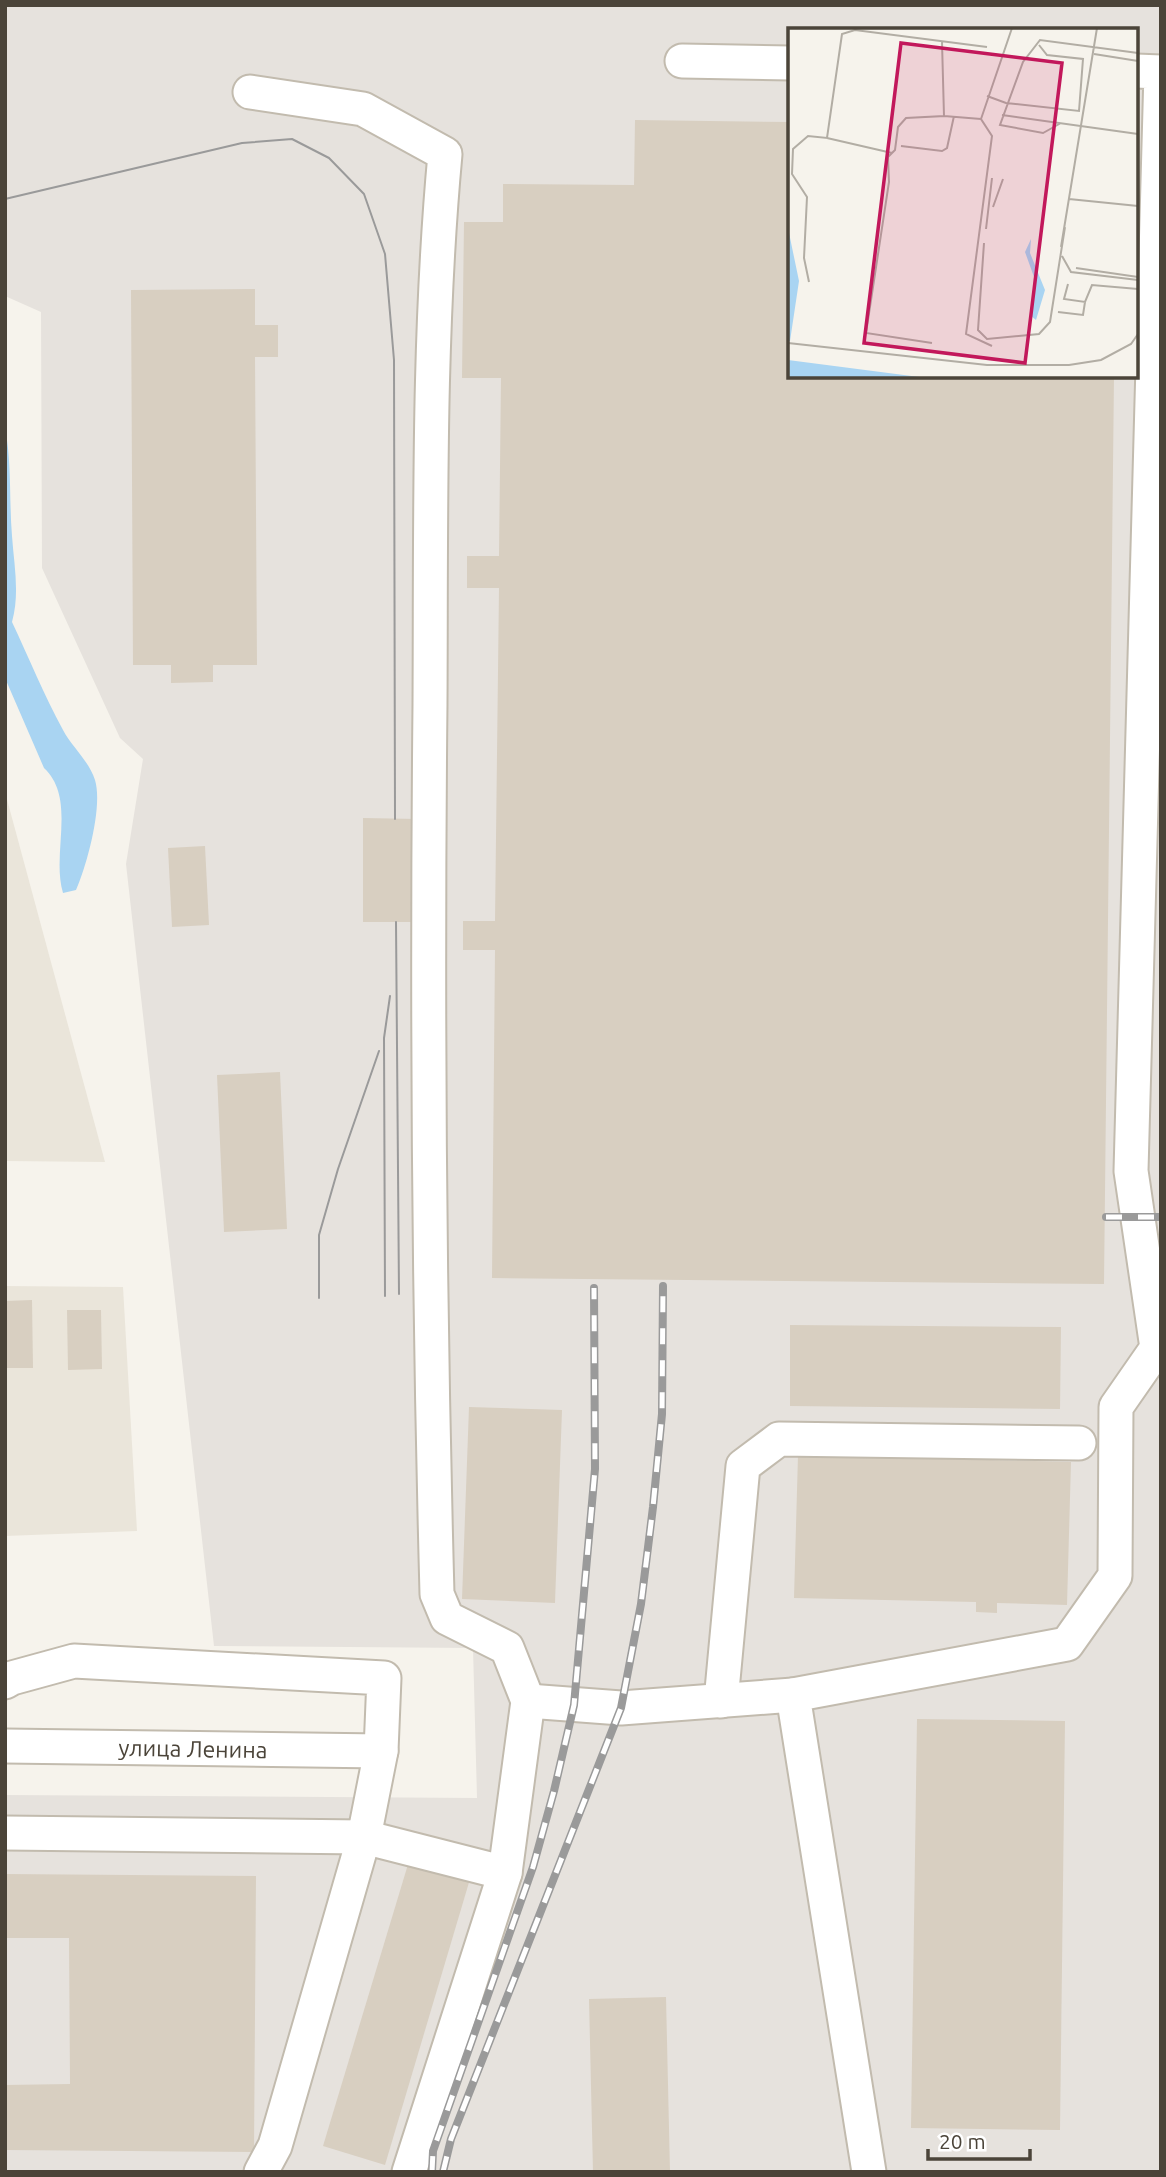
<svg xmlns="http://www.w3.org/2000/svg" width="1166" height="2177" viewBox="0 0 1166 2177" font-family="Ubuntu,sans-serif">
	<rect width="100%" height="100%" fill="#f6f3ec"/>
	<g fill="#eae5da">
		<polygon points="5,792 105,1162 5,1161"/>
		<polygon points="5,1286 123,1287 137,1531 5,1536"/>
	</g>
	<path fill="#e6e2dd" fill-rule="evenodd" d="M5,5H1161V2172H5V1795L477,1798L473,1648L214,1646L126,864L143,759L120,738L42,568L41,312L5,296ZM790,30H1136V376H790Z"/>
	<path fill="#a9d4f2" d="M5,428C12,463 9,501 12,536C14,565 20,593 12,622C29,658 44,695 63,730C72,747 89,761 95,780C103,806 87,865 76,890L63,893C51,853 77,799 44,768L5,678Z"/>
	<g fill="#d8cfc1">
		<polygon points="635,120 790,122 790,376 1114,376 1104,1284 492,1278 495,950 463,950 463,921 495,921 499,588 467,588 467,556 499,556 501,378 462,378 464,222 503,222 503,184 634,185"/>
		<polygon points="255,289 255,325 278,325 278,357 255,357 257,665 213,665 213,682 171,683 171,665 133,665 131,290"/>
		<polygon points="363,818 418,819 417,922 363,922"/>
		<polygon points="205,846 209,925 172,927 168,848"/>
		<polygon points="280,1072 287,1229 224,1232 217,1075"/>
		<polygon points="32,1300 33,1368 5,1368 5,1301"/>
		<polygon points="67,1310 101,1310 102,1369 68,1370"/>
		<polygon points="790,1325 1061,1327 1060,1409 790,1406"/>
		<polygon points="469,1407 562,1410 555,1603 462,1599"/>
		<polygon points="798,1455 1071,1462 1067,1605 997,1603 997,1613 976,1612 976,1602 794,1598"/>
		<polygon points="917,1719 1065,1721 1060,2130 911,2128"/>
		<polygon points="409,1861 470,1879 385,2165 323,2146"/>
		<polygon points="5,1874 256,1876 254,2152 5,2150 5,2085 70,2084 69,1938 5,1938"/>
		<polygon points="666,1997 670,2172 593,2172 589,1999"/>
	</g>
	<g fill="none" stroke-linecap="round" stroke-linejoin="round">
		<defs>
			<g id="minor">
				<polyline points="682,61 790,63"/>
				<path d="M250,92L363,109L445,154C428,337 431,521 430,704C427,1001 429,1297 437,1594L447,1618L507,1648L528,1701L505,1873L409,2172"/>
				<polyline points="5,1682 12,1678 74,1661 384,1678 381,1751 364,1837 275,2146 261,2172"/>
				<polyline points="528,1701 621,1708 793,1695"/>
				<polyline points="721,1701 743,1466 779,1439 1079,1443"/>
				<polyline points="5,1746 381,1751"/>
				<polyline points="5,1833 364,1837 505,1873"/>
				<polyline points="869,2172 793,1695 1067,1644 1115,1576 1116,1407 1157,1348 1131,1171 1161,72 1136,71"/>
			</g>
		</defs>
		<use href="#minor" stroke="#c2bbae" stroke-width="37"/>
		<use href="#minor" stroke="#fff" stroke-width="33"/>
		<g stroke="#9a9a9a" stroke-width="2">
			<polyline points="5,199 242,143 292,139 329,158 364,194 385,254 394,360 395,819"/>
			<polyline points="396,922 399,1294"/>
			<polyline points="385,1296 384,1038 390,996"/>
			<polyline points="319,1298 319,1235 338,1169 379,1051"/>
		</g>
		<defs>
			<g id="rail">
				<polyline points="1106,1217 1161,1217"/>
				<polyline points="432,2172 433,2151 533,1867 554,1791 574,1705 595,1469 594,1288"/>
				<polyline points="443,2172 451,2139 621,1708 641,1604 653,1507 662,1414 663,1286"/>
			</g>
		</defs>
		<use href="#rail" stroke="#9a9a9a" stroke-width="8"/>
		<use href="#rail" stroke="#fff" stroke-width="5" stroke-dasharray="16" stroke-linecap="butt"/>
	</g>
	<g text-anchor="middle" stroke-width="5" stroke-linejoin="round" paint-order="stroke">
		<g font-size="23" fill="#4b4439" stroke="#fff">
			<text transform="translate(193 1749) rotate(1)" y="8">улица Ленина</text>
		</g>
	</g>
	<g transform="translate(788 28)">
		<rect width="350" height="350" fill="#f6f3ec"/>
		<path d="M0,200L11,253L2,313H0ZM243,211L242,225L257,262L248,292L243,288L246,249L237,224ZM0,332L139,350H0Z" fill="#a9d4f2"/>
		<path fill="none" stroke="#b2ada4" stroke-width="2" d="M306,26L350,33M199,68L218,75L291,83L295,31L259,27L251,17M214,87L350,106M156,88L193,91M273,95L255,105L212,97L235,34L252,12L350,25M39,110L104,125M113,118L154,123L159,120L166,88M281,171L350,178M205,179L215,151M198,201L204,150M196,215L190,302L199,311L251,306L262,294L277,199M273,219L309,0M274,228L283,244L350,252M288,240L350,249M21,254L16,230L19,169L4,146L5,121L20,108L39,110L54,6L67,2L199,19M280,256L276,271L297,274L304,257L350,261M270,284L295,287L297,274M0,315L199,337H281L313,332L343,316L350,306M144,315L78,305L101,154L100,129L107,122L110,99L118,90L156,88L154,14M204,318L178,306L204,108L193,91L224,0"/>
		<path fill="#c2185b" fill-opacity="0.15" stroke="#c2185b" stroke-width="3.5" d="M113,15L274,35L237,335L76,315Z"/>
		<rect width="350" height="350" fill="none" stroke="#4b4439" stroke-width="3.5"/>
	</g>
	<rect width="1166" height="2177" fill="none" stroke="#4b4439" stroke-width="14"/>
	<path d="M928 2149v10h102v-10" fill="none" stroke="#4b4439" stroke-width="3.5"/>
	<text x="939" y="2149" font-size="21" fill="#4b4439" stroke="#ffffff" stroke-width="5" paint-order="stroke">20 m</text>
</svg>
